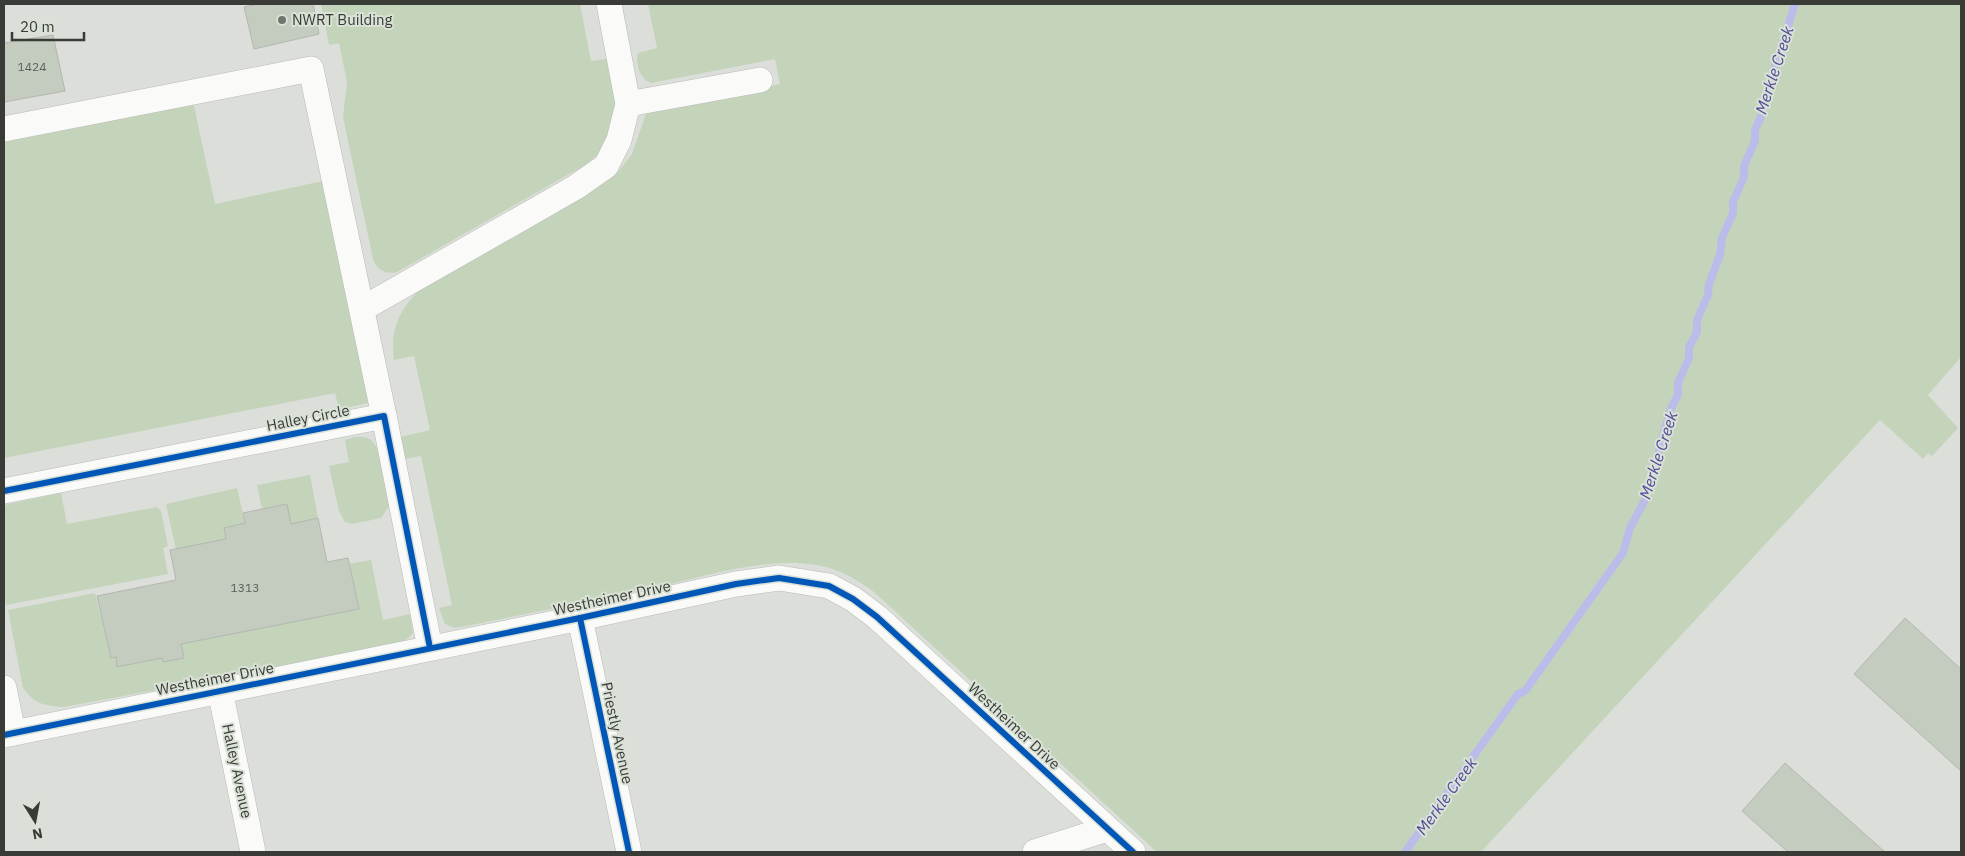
<svg xmlns="http://www.w3.org/2000/svg" width="1965" height="856" viewBox="0 0 1965 856" font-family="'IBM Plex Sans',sans-serif">
	<rect width="100%" height="100%" fill="#dbded9"/>
	<g fill="#c4d4bb">
		<path d="M321,4H580L591,61L607,59L618,98L604,149L585,165L397,272C386,275 377,270 373,259L343,117L347,82L339,43L329,45Z"/>
		<path d="M648,4H1961V357L1928,395L1958,428L1932,456L1928,453L1923,459L1880,420L1481,852H1157L874,592C856,579 838,568 816,565C764,556 700,578 648,589C584,603 520,615 455,628L445,624L439,608L452,605L421,456L405,459L401,437L430,430L414,356L394,360C390,331 398,312 418,291L600,186L618,172L632,154L647,111L780,84L775,59L651,83C640,79 635,64 638,53L657,48Z"/>
		<polygon points="188,103 194,106 215,204 323,181 369,403 339,409 335,393 4,458 4,134"/>
		<path d="M355,437C360,437 366,436 371,440C382,448 387,490 390,505L381,518L352,524L345,522L339,511L329,466L349,462L345,440Z"/>
		<polygon points="310,475 318,518 291,524 262,509 257,485"/>
		<polygon points="237,488 245,523 224,528 226,539 176,550 166,504"/>
		<polygon points="61,493 67,524 157,507 161,511 168,546 163,548 168,574 6,605 4,592 4,505"/>
		<path d="M371,560L383,620L410,614L413,633L407,639L394,646L64,707C45,706 34,704 23,688L8,610L95,593L111,657H116L117,667L162,658L163,662L184,658L181,644L358,609L349,564Z"/>
	</g>
	<g fill="none" stroke-linecap="round" stroke-linejoin="round">
		<polyline stroke="#bcbcea" stroke-width="8" points="1405,852 1518,694 1525,691 1623,553 1630,528 1646,498 1670,411 1678,394 1678,383 1689,358 1689,347 1697,332 1697,320 1708,295 1709,284 1720,255 1722,238 1733,213 1733,202 1744,177 1744,166 1755,141 1755,130 1763,112 1768,89 1795,4"/>
	</g>
	<g fill="#c3ccbe" stroke="#b4b6b2">
		<polygon points="258,4 313,4 319,34 254,49 244,7"/>
		<polygon points="53,35 65,91 4,102 4,43"/>
		<polygon points="287,504 291,524 318,518 327,562 348,558 359,609 181,644 184,658 163,662 162,658 117,667 116,657 111,658 97,596 176,580 170,550 226,539 224,528 245,523 243,513"/>
		<polygon points="1905,618 1961,669 1961,771 1854,674"/>
		<polygon points="1785,763 1885,852 1788,852 1742,811"/>
	</g>
	<g fill="none" stroke-linecap="round" stroke-linejoin="round">
		<defs>
			<g id="minor">
				<polyline points="628,104 760,80"/>
				<polyline points="4,129 311,69 384,416"/>
				<polyline points="362,309 576,187 606,166 619,140 628,104 609,4"/>
				<polyline points="4,491 384,416 430,648"/>
				<polyline points="580,618 629,852"/>
				<polyline points="4,688 13,733"/>
				<polyline points="220,690 253,852"/>
				<polyline points="4,735 580,618 736,584 779,578 829,586 853,599 877,617 1133,852"/>
				<polyline points="1035,852 1107,829"/>
			</g>
		</defs>
		<use href="#minor" stroke="#b9bbb7" stroke-width="26"/>
		<use href="#minor" stroke="#fafaf9" stroke-width="25"/>
		<defs>
			<g id="cycleway">
				<polyline points="4,491 384,416 430,648"/>
				<polyline points="580,618 629,852"/>
				<polyline points="4,735 580,618 736,584 779,578 829,586 853,599 877,617 1133,852"/>
			</g>
		</defs>
		<use href="#cycleway" stroke="#dae1d6" stroke-width="9"/>
		<use href="#cycleway" stroke="#0057b8" stroke-width="6"/>
	</g>
	<circle fill="#71746f" stroke="#dae1d6" stroke-width="2" cx="282" cy="20" r="5"/>
	<g text-anchor="middle" stroke-width="4" stroke-linejoin="round" paint-order="stroke">
		<g font-size="12" fill="#5b5f58">
			<text x="32" y="71">1424</text>
			<text x="245" y="592">1313</text>
		</g>
		<g font-size="15" fill="#383b36" stroke="#dae1d6" text-anchor="start">
			<text x="292" y="25">NWRT Building</text>
		</g>
		<g font-size="15" fill="#383b36" stroke="#dae1d6">
			<text transform="translate(308 418) rotate(-11)" y="5">Halley Circle</text>
			<text transform="translate(612 598) rotate(-12)" y="5">Westheimer Drive</text>
			<text transform="translate(215 679) rotate(-11)" y="5">Westheimer Drive</text>
			<text transform="translate(1014 726) rotate(43)" y="5">Westheimer Drive</text>
			<text transform="translate(617 733) rotate(78)" y="5">Priestly Avenue</text>
			<text transform="translate(237 771) rotate(78)" y="5">Halley Avenue</text>
		</g>
		<g font-size="16" font-style="italic" fill="#514999" stroke="#dae1d6">
			<text transform="translate(1774 70) rotate(-72)" y="6">Merkle Creek</text>
			<text transform="translate(1658 455) rotate(-72)" y="6">Merkle Creek</text>
			<text transform="translate(1446 796) rotate(-54)" y="6">Merkle Creek</text>
		</g>
	</g>
	<rect width="1965" height="856" fill="none" stroke="#383b36" stroke-width="10"/>
	<g transform="translate(35 821) rotate(169)" stroke="#dae1d6" stroke-width="4" paint-order="stroke">
	<path d="M0-4L9 19L0 12L-9 19Z" fill="#383b36"/>
	<text y="-8" font-size="14" font-weight="bold" text-anchor="middle" fill="#383b36">N</text>
	</g>
	<path d="M12 32v8h72v-8" fill="none" stroke="#383b36" stroke-width="2.5"/>
	<text x="20" y="32" font-size="15" fill="#383b36" stroke="#dae1d6" stroke-width="4" paint-order="stroke">20 m</text>
</svg>
